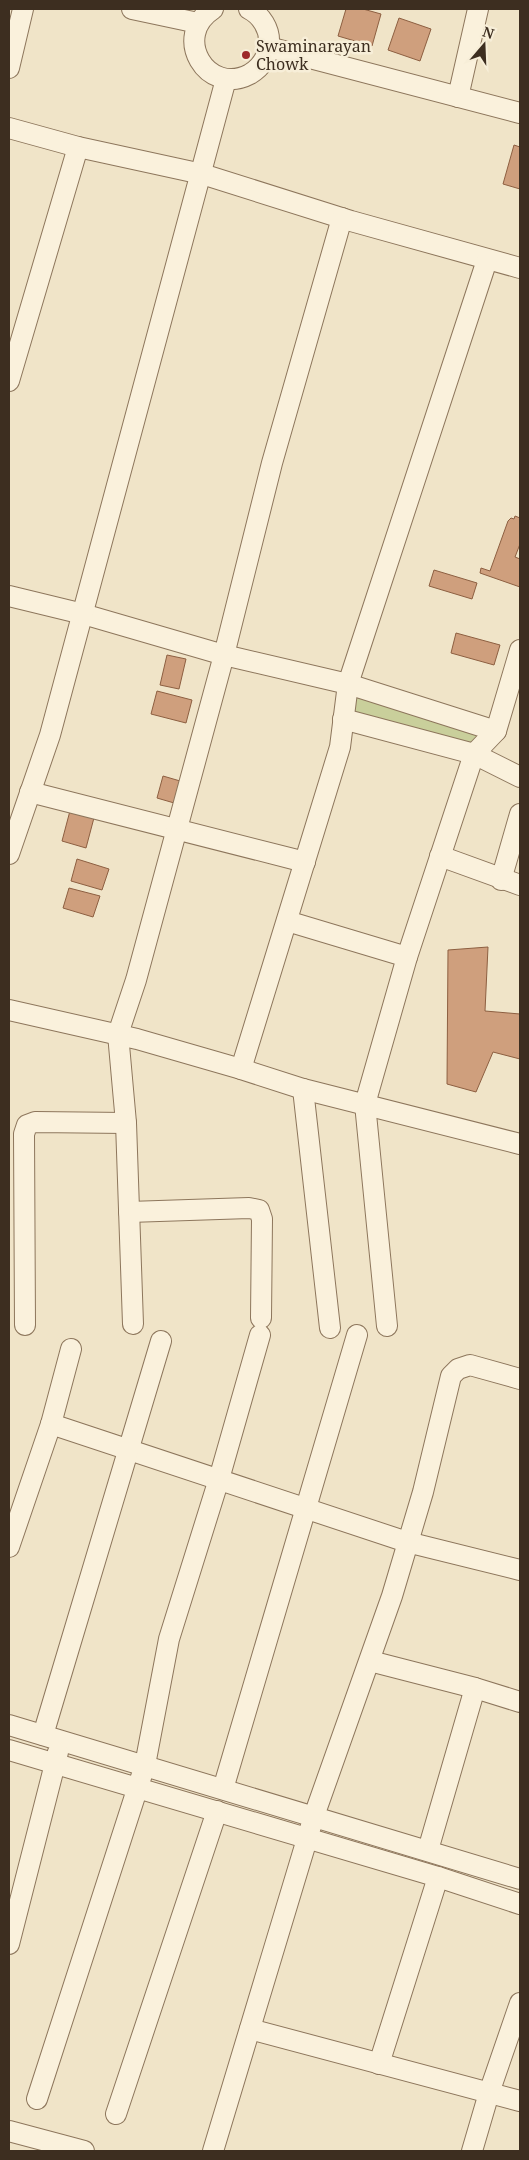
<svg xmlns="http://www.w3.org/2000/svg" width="529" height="2160" viewBox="0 0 529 2160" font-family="'Noto Serif',serif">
	<rect width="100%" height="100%" fill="#f0e4c8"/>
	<polygon fill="#c9cf9b" points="358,687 488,729 474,754 343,719"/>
	<g fill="#cf9f7d" stroke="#8d5f41">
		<polygon points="346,9 363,9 381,14 372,46 338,36"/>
		<polygon points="399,18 431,29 420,61 388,50"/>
		<polygon points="514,145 520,147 520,189 503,184"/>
		<polygon points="515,516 520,518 520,544 515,557 520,559 520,587 480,573 481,568 490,571 508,521 511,518 514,519"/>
		<polygon points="434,570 477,583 472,599 429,586"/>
		<polygon points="456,633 500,645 494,665 451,653"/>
		<polygon points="167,655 186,659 179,689 160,685"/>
		<polygon points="157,691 192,700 186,723 151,714"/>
		<polygon points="163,776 187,783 181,805 157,798"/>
		<polygon points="71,807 95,814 86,848 62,841"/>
		<polygon points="77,859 109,869 102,890 71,881"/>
		<polygon points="69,888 100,896 93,917 63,908"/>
		<polygon points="488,947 485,1011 520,1014 520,1059 493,1052 476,1092 447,1084 448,950"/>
	</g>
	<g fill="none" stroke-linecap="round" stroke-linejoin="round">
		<defs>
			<g id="minor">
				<polyline points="132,9 198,23"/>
				<path d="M213,9C171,36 207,97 250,74C262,67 268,56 269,43C270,29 261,15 249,9"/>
				<polyline points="268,47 520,113"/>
				<polyline points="9,68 23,9"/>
				<polyline points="458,97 478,9"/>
				<polyline points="9,128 78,147 202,174 351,221 520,268"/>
				<polyline points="9,381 78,147"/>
				<polyline points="9,596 83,614 224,655 348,684 496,731"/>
				<polyline points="343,719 474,754 520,777"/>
				<polyline points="30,792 305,862"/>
				<polyline points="9,854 50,735 226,79"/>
				<polyline points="440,856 520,885"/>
				<polyline points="501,880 520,814"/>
				<polyline points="287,921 407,957"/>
				<polyline points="9,1010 137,1039 241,1069 303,1089 520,1144"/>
				<polyline points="241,1069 340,747 348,684 487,260"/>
				<polyline points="303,1089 330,1328"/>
				<polyline points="129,1212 249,1208 259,1210 262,1219 261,1318"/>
				<polyline points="133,1324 126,1123 118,1034 136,980 224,655 272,463 342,218"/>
				<polyline points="25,1325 24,1134 27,1125 35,1122 126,1123"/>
				<polyline points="387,1326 365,1104 407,957 474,754 496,731 520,650"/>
				<polyline points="51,1424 407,1542 520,1570"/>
				<polyline points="9,1547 51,1424 71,1349"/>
				<polyline points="370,1661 475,1688 520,1702"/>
				<polyline points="9,1725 520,1879"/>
				<polyline points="43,1735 161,1341"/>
				<polyline points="9,1750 438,1877 520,1904"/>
				<polyline points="223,1789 357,1335"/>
				<polyline points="428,1850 475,1688"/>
				<polyline points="9,1944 58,1752"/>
				<polyline points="250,2029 520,2101"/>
				<polyline points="379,2064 438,1877"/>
				<polyline points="37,2099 145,1765 169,1639 219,1479 260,1335"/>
				<polyline points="116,2114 217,1811"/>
				<polyline points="9,2131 84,2151"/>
				<polyline points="213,2151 314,1816 392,1596 423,1492 451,1376 458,1369 470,1365 520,1379"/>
				<polyline points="472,2151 489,2093 520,2003"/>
			</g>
		</defs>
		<use href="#minor" stroke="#8d765c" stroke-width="22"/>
		<use href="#minor" stroke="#faf1dc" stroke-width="20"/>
	</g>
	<circle fill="#9e2a2b" stroke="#f7eed8" stroke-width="2" cx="246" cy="55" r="5"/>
	<g text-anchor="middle" stroke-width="5" stroke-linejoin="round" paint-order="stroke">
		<g font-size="16" fill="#3d2e20" stroke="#f7eed8" text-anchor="start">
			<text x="256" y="52">Swaminarayan<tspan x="256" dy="18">Chowk</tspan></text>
		</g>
	</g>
	<rect width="529" height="2160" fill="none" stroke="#3d2e20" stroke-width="20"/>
	<g transform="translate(484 45) rotate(19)" stroke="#f7eed8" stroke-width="4" paint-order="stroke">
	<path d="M0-4L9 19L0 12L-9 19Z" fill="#3d2e20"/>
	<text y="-8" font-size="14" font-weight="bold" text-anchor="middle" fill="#3d2e20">N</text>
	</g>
</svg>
